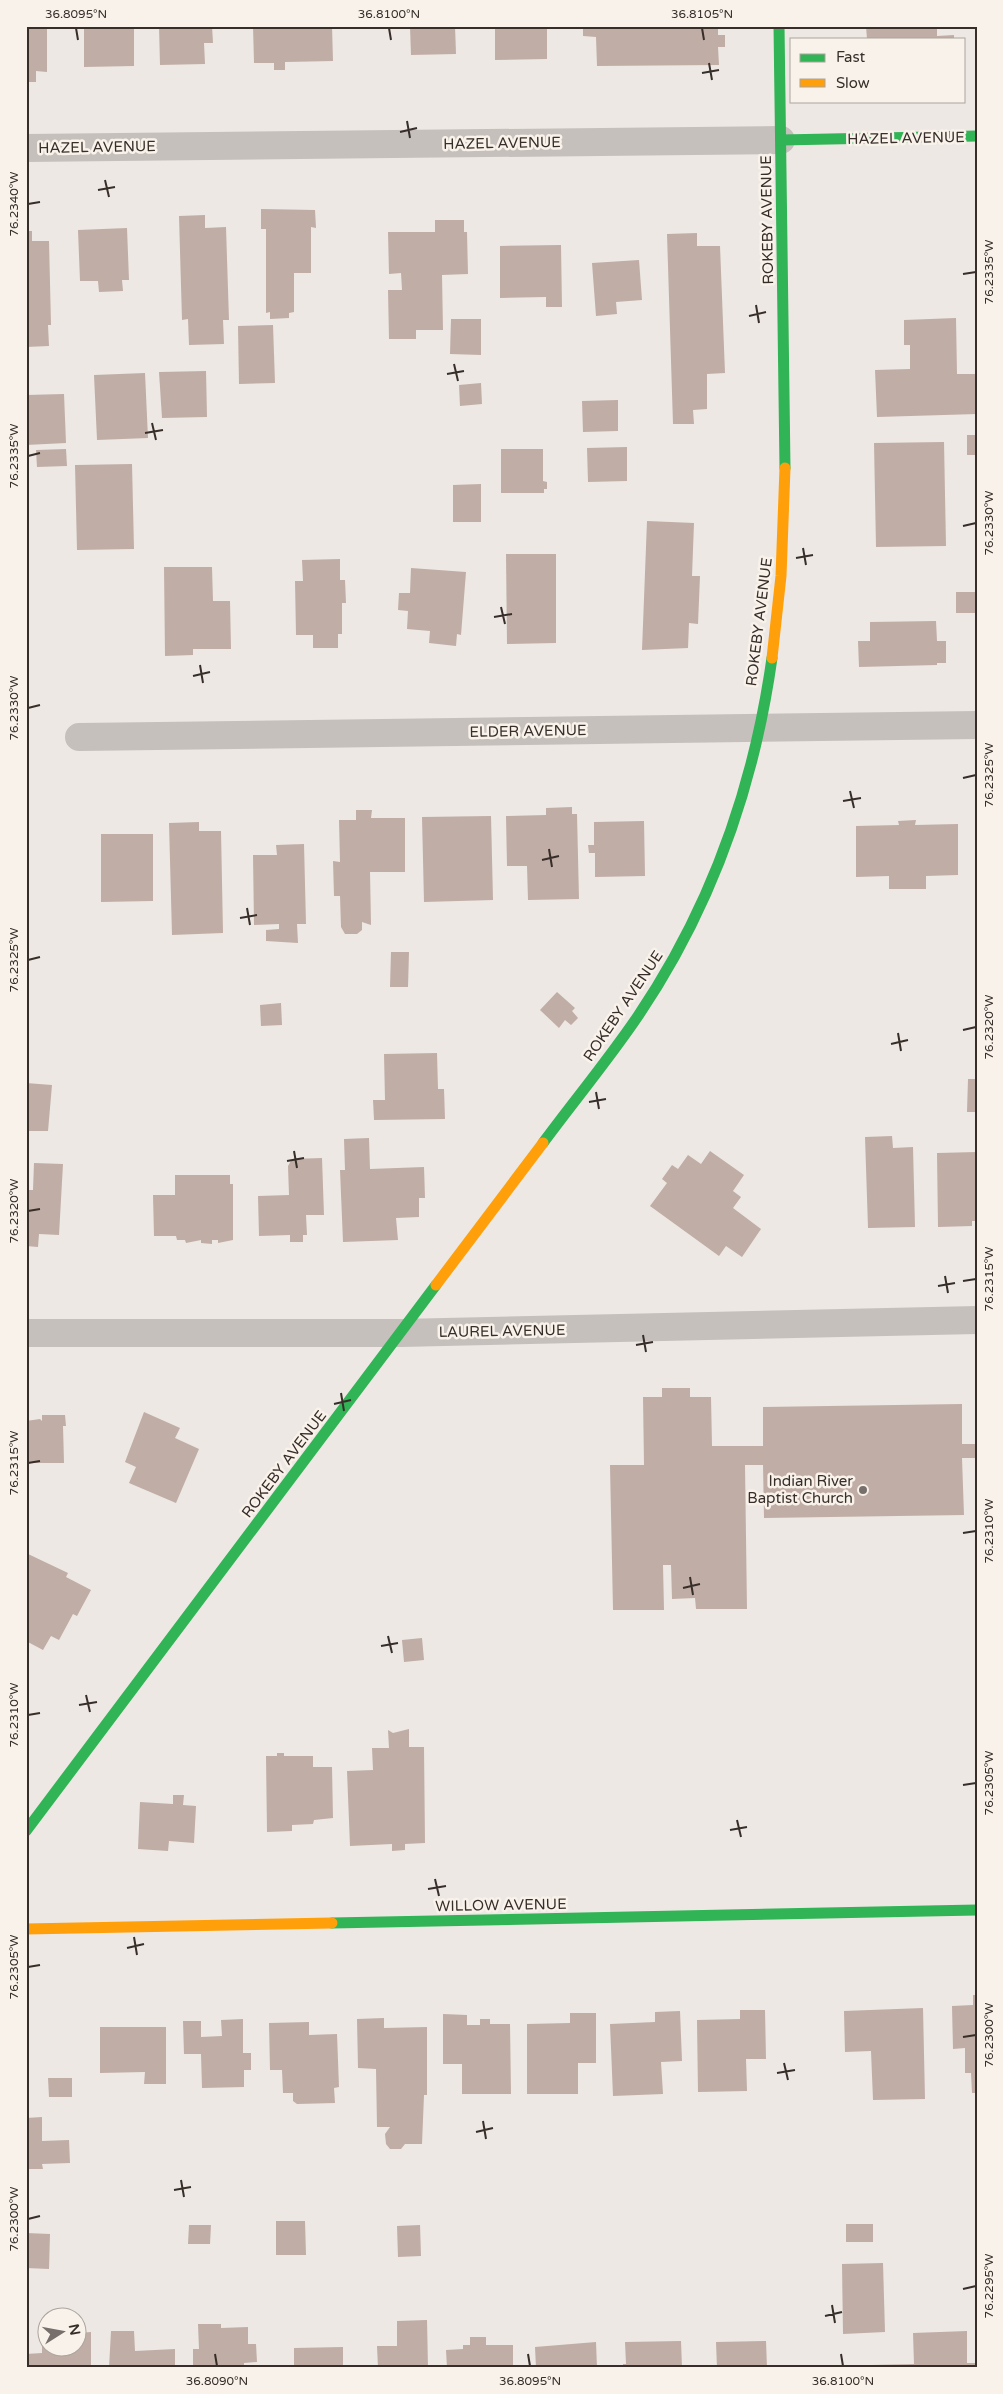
<svg xmlns="http://www.w3.org/2000/svg" width="1003" height="2394" viewBox="0 0 1003 2394" font-family="'Varela Round',sans-serif">
	<rect width="100%" height="100%" fill="#ede8e3"/>
	<g fill="#c0ada6">
		<polygon points="26,26 47,26 47,72 36,71 36,82 26,82"/>
		<polygon points="84,26 134,26 134,66 84,67"/>
		<polygon points="159,26 212,26 213,43 204,43 205,64 160,65"/>
		<polygon points="253,26 332,26 333,61 285,62 285,70 274,70 274,63 254,63"/>
		<polygon points="410,26 455,26 456,54 411,55"/>
		<polygon points="495,26 547,26 547,59 495,60"/>
		<polygon points="583,26 718,26 718,35 725,35 725,47 718,47 719,65 597,66 596,37 583,36"/>
		<polygon points="866,26 937,26 937,36 954,35 954,39 867,39"/>
		<polygon points="261,209 315,210 316,228 311,227 311,273 294,273 294,312 289,313 289,318 270,319 270,312 266,313 266,229 261,229"/>
		<polygon points="205,215 205,228 226,227 229,320 223,320 224,344 189,345 188,319 182,320 179,216"/>
		<polygon points="435,220 464,220 464,232 467,232 468,274 442,275 443,330 416,330 416,339 389,339 388,290 402,290 401,273 389,274 388,232 435,232"/>
		<polygon points="127,228 129,280 122,280 123,291 99,292 98,281 80,281 78,230"/>
		<polygon points="26,231 32,231 32,241 49,241 51,325 48,325 49,346 26,347"/>
		<polygon points="697,233 697,246 720,246 725,373 707,374 707,409 693,410 694,424 673,424 667,234"/>
		<polygon points="561,245 562,307 546,307 546,297 500,298 500,246"/>
		<polygon points="639,260 642,300 616,302 617,314 596,316 592,263"/>
		<polygon points="956,318 957,374 977,374 977,414 877,417 875,370 910,369 910,345 904,345 904,320"/>
		<polygon points="451,319 481,319 481,355 450,354"/>
		<polygon points="273,325 275,383 239,384 238,326"/>
		<polygon points="206,371 207,417 162,418 159,372"/>
		<polygon points="145,373 148,438 97,440 94,375"/>
		<polygon points="481,383 482,404 460,406 459,385"/>
		<polygon points="64,394 66,443 26,445 26,395"/>
		<polygon points="618,400 618,431 583,432 582,401"/>
		<rect x="967" y="435" width="10" height="20"/>
		<polygon points="944,442 946,546 876,547 874,443"/>
		<polygon points="627,447 627,481 588,482 587,448"/>
		<polygon points="66,449 67,466 37,467 36,450"/>
		<polygon points="501,449 543,449 543,481 547,482 547,489 544,489 544,493 501,493"/>
		<polygon points="132,464 134,549 77,550 75,465"/>
		<polygon points="481,484 481,522 453,522 453,485"/>
		<polygon points="647,521 694,523 692,576 700,576 698,624 689,623 688,648 642,650"/>
		<polygon points="506,554 556,554 556,643 507,644"/>
		<polygon points="340,559 340,580 345,580 346,603 342,603 342,634 338,634 338,648 313,648 313,635 296,635 295,581 303,581 302,560"/>
		<polygon points="164,567 212,567 213,601 230,601 231,649 193,649 193,655 165,656"/>
		<polygon points="411,568 466,572 461,635 457,634 456,646 429,643 430,631 407,629 408,611 398,610 399,593 410,593"/>
		<rect x="956" y="592" width="21" height="21"/>
		<polygon points="936,621 937,641 946,641 946,663 937,663 937,665 859,667 858,641 870,641 870,622"/>
		<polygon points="572,807 572,814 577,814 579,899 528,900 527,866 507,866 506,816 546,815 546,808"/>
		<polygon points="356,810 372,810 371,818 405,818 405,872 370,872 371,925 362,922 362,930 357,934 345,934 341,927 340,896 334,896 333,861 340,862 339,820 356,820"/>
		<polygon points="491,816 493,900 424,902 422,817"/>
		<polygon points="916,820 915,825 958,824 958,875 926,876 926,889 889,889 889,876 856,877 856,826 899,825 898,821"/>
		<polygon points="644,821 645,876 595,877 595,853 589,853 588,845 594,845 594,822"/>
		<polygon points="199,822 199,831 221,831 223,933 172,935 169,823"/>
		<polygon points="101,834 153,834 153,901 101,902"/>
		<polygon points="304,844 306,924 297,924 298,943 266,941 266,930 279,929 279,924 254,925 253,855 277,855 276,845"/>
		<polygon points="391,952 409,952 408,987 390,987"/>
		<polygon points="557,992 575,1008 572,1011 578,1018 571,1025 565,1020 559,1028 540,1010"/>
		<polygon points="281,1003 282,1025 261,1026 260,1005"/>
		<polygon points="437,1053 438,1089 444,1089 445,1119 374,1120 373,1100 385,1100 384,1054"/>
		<polygon points="968,1079 977,1079 977,1112 967,1112"/>
		<polygon points="26,1083 52,1085 48,1131 26,1131"/>
		<polygon points="892,1136 893,1148 913,1147 915,1227 868,1228 865,1137"/>
		<polygon points="369,1138 370,1169 424,1167 425,1198 419,1198 419,1217 396,1218 398,1240 343,1242 340,1170 345,1170 344,1139"/>
		<polygon points="710,1151 744,1175 733,1191 741,1197 733,1208 761,1229 742,1257 726,1246 719,1256 650,1206 667,1183 662,1179 672,1165 678,1169 688,1155 701,1164"/>
		<polygon points="977,1152 977,1221 972,1221 972,1226 938,1227 937,1153"/>
		<polygon points="322,1158 324,1215 306,1215 307,1235 303,1235 303,1242 290,1242 290,1235 259,1236 258,1196 289,1195 288,1166 292,1159"/>
		<polygon points="34,1163 63,1164 59,1235 39,1234 38,1247 26,1246 26,1190 33,1190"/>
		<polygon points="175,1175 230,1175 230,1184 233,1184 233,1240 218,1243 218,1240 212,1240 212,1244 201,1243 201,1240 186,1243 185,1240 177,1240 176,1236 154,1236 153,1195 175,1195"/>
		<polygon points="662,1388 690,1388 690,1397 711,1397 712,1446 763,1446 763,1407 962,1404 962,1444 977,1444 977,1458 962,1458 964,1515 764,1518 763,1465 745,1465 747,1609 696,1609 695,1598 672,1599 671,1565 663,1565 664,1610 613,1610 610,1465 644,1465 643,1397 662,1397"/>
		<polygon points="144,1412 180,1428 175,1438 199,1449 176,1503 129,1483 136,1467 125,1462"/>
		<polygon points="42,1415 65,1415 66,1426 63,1426 64,1463 26,1463 26,1421 40,1419 42,1421"/>
		<polygon points="26,1553 68,1573 66,1577 91,1590 77,1616 73,1614 59,1640 51,1636 43,1650 26,1641"/>
		<polygon points="422,1638 424,1660 404,1662 402,1640"/>
		<polygon points="409,1729 409,1747 424,1747 425,1843 405,1844 405,1850 392,1851 392,1844 350,1846 347,1771 373,1770 372,1748 389,1748 388,1730 393,1733"/>
		<polygon points="277,1753 284,1753 284,1756 313,1756 313,1767 332,1767 333,1818 314,1820 313,1824 292,1825 292,1831 267,1832 266,1756 277,1756"/>
		<polygon points="173,1795 184,1795 183,1805 196,1806 194,1843 169,1841 168,1851 138,1849 140,1802 173,1804"/>
		<polygon points="973,1995 977,1995 977,2093 972,2093 971,2073 965,2073 965,2048 953,2049 952,2006 973,2005"/>
		<polygon points="923,2008 925,2099 873,2100 871,2051 845,2052 844,2011"/>
		<polygon points="740,2010 765,2010 766,2059 746,2059 747,2091 698,2092 697,2020 740,2019"/>
		<polygon points="680,2011 682,2061 661,2062 663,2094 613,2096 610,2024 655,2022 655,2012"/>
		<polygon points="570,2013 596,2013 596,2063 578,2063 578,2094 527,2094 527,2024 570,2023"/>
		<polygon points="443,2014 467,2015 467,2025 480,2025 480,2019 490,2019 490,2024 510,2024 511,2094 462,2094 462,2064 443,2064"/>
		<polygon points="384,2018 384,2028 427,2027 427,2095 424,2095 422,2144 405,2144 401,2149 390,2149 386,2144 385,2134 390,2127 377,2127 376,2069 358,2068 357,2019"/>
		<polygon points="243,2019 243,2053 251,2053 251,2070 244,2070 244,2087 202,2088 201,2054 184,2054 183,2021 201,2021 201,2037 222,2036 221,2020"/>
		<polygon points="309,2022 309,2035 337,2034 339,2087 334,2088 335,2103 297,2104 293,2101 293,2093 283,2093 282,2070 270,2070 269,2023"/>
		<polygon points="100,2027 166,2027 166,2084 144,2084 145,2072 100,2073"/>
		<polygon points="48,2078 72,2078 72,2097 49,2097"/>
		<polygon points="42,2117 42,2141 69,2140 70,2163 42,2164 43,2169 26,2169 26,2118"/>
		<polygon points="276,2221 305,2221 306,2255 276,2255"/>
		<rect x="846" y="2224" width="27" height="18"/>
		<polygon points="189,2225 211,2225 210,2244 188,2244"/>
		<polygon points="420,2225 421,2256 398,2257 397,2226"/>
		<polygon points="26,2233 50,2234 49,2269 26,2268"/>
		<polygon points="883,2263 885,2332 843,2334 842,2264"/>
		<polygon points="427,2320 428,2368 378,2368 377,2346 397,2346 397,2321"/>
		<polygon points="198,2324 221,2324 221,2328 248,2327 248,2344 256,2344 257,2362 244,2363 244,2368 193,2368 193,2349 199,2349"/>
		<polygon points="111,2331 134,2331 135,2351 175,2349 175,2368 109,2368"/>
		<polygon points="967,2331 967,2363 977,2363 977,2368 871,2368 871,2365 914,2364 913,2333"/>
		<polygon points="91,2332 91,2368 26,2368 26,2354 42,2353 42,2333 48,2333 48,2346 78,2346 78,2333"/>
		<polygon points="470,2337 486,2337 486,2345 513,2345 513,2368 447,2368 446,2350 463,2349 463,2345 470,2345"/>
		<polygon points="681,2341 682,2368 623,2368 623,2364 626,2364 625,2342"/>
		<polygon points="766,2341 767,2368 717,2368 716,2342"/>
		<polygon points="596,2342 597,2368 536,2368 535,2347"/>
		<polygon points="343,2347 343,2368 294,2368 294,2348"/>
	</g>
	<g fill="none" stroke-linecap="round" stroke-linejoin="round">
		<g stroke="#c6c0bc" stroke-width="28">
			<polyline points="26,148 781,140"/>
			<polyline points="79,737 977,725"/>
			<polyline points="26,1333 401,1333 977,1320"/>
		</g>
		<g stroke="#30b455" stroke-width="11">
			<polyline points="779,26 785,468"/>
			<polyline points="781,140 977,136"/>
			<path d="M543,1143C574,1101 609,1059 638,1016C711,908 754,786 772,658"/>
			<polyline points="26,1831 436,1285"/>
			<polyline points="332,1923 977,1910"/>
		</g>
		<g stroke="#ff9f0a" stroke-width="11">
			<polyline points="772,658 781,576 785,468"/>
			<polyline points="436,1285 543,1143"/>
			<polyline points="26,1929 332,1923"/>
		</g>
	</g>
	<path fill="none" stroke="#372e2a" stroke-width="2" d="M76,28L78,40M389,28L391,40M702,28L704,40M709,63L712,80M702,73L719,70M407,121L410,138M400,132L417,128M105,180L109,197M98,190L115,187M28,204L40,202M963,274L976,272M756,305L759,323M749,316L766,312M454,364L458,381M447,374L464,371M152,423L156,440M145,433L163,430M28,456L40,453M963,526L976,523M803,548L806,565M796,558L813,555M501,607L505,624M494,617L512,614M200,665L203,683M193,676L210,672M28,708L40,705M963,778L976,775M850,791L854,808M843,801L861,798M549,849L552,867M542,860L559,856M247,908L250,925M240,918L257,915M28,960L40,957M963,1030L976,1027M898,1033L901,1051M891,1044L908,1040M596,1092L599,1109M589,1102L606,1099M294,1151L297,1168M287,1161L304,1158M28,1211L40,1209M945,1276L948,1293M963,1281L976,1279M938,1286L955,1283M643,1335L646,1352M636,1345L653,1342M341,1393L344,1411M334,1404L351,1400M28,1463L40,1461M963,1533L976,1531M690,1577L693,1595M683,1588L700,1584M388,1636L392,1653M381,1646L398,1643M86,1695L90,1712M79,1705L97,1702M28,1715L40,1713M963,1785L976,1783M737,1820L741,1837M730,1830L747,1827M435,1879L439,1896M428,1889L446,1886M134,1937L137,1955M127,1948L144,1944M28,1967L40,1965M963,2037L976,2035M784,2063L788,2080M777,2073L795,2070M483,2121L486,2139M476,2132L493,2128M181,2180L184,2197M174,2190L191,2187M28,2219L40,2216M963,2289L976,2286M832,2305L835,2323M825,2316L842,2312M215,2354L217,2366M528,2354L530,2366M841,2354L843,2366"/>
	<circle fill="#776f6b" stroke="#f9f2eb" stroke-width="2" cx="863" cy="1490" r="5"/>
	<g text-anchor="middle" stroke-width="5" stroke-linejoin="round" paint-order="stroke">
		<g font-size="15" fill="#372e2a" stroke="#f9f2eb">
			<text transform="translate(906 138) rotate(-1)" y="5">HAZEL AVENUE</text>
			<text transform="translate(502 143) rotate(-1)" y="5">HAZEL AVENUE</text>
			<text transform="translate(97 147) rotate(-1)" y="5">HAZEL AVENUE</text>
			<text transform="translate(767 220) rotate(-91)" y="5">ROKEBY AVENUE</text>
			<text transform="translate(759 622) rotate(-83)" y="5">ROKEBY AVENUE</text>
			<text transform="translate(528 731) rotate(-1)" y="5">ELDER AVENUE</text>
			<text transform="translate(623 1006) rotate(-56)" y="5">ROKEBY AVENUE</text>
			<text transform="translate(502 1331) rotate(-1)" y="5">LAUREL AVENUE</text>
			<text transform="translate(284 1464) rotate(-53)" y="5">ROKEBY AVENUE</text>
			<text transform="translate(501 1905) rotate(-1)" y="5">WILLOW AVENUE</text>
		</g>
		<g font-size="15" fill="#372e2a" stroke="#f9f2eb" text-anchor="end">
			<text x="853" y="1486">Indian River<tspan x="853" dy="17">Baptist Church</tspan></text>
		</g>
	</g>
	<rect width="1003" height="2394" fill="none" stroke="#f9f2eb" stroke-width="55"/>
	<rect x="790" y="38" width="175" height="65" fill="#f9f2eb" stroke="#aba49e"/>
	<rect x="800" y="54" width="25" height="8" fill="#30b455" stroke="#aba49e"/>
	<text x="836" y="62" font-size="15" fill="#372e2a">Fast</text>
	<rect x="800" y="79" width="25" height="8" fill="#ff9f0a" stroke="#aba49e"/>
	<text x="836" y="88" font-size="15" fill="#372e2a">Slow</text>
	<g transform="translate(62 2332) rotate(79)"><circle r="24" fill="#f9f2eb" stroke="#aba49e"/>
	<path d="M0-4L9 19L0 12L-9 19Z" fill="#776f6b"/>
	<text y="-8" font-size="14" font-weight="bold" text-anchor="middle" fill="#372e2a">N</text>
	</g>
	<rect x="28" y="28" width="948" height="2338" fill="none" stroke="#372e2a" stroke-width="2"/>
	<g font-size="12" text-anchor="middle" fill="#372e2a">
		<text x="76" y="18">36.8095°N</text>
		<text x="389" y="18">36.8100°N</text>
		<text x="702" y="18">36.8105°N</text>
		<text transform="translate(14 204) rotate(-90)" y="4">76.2340°W</text>
		<text transform="translate(989 272) rotate(-90)" y="4">76.2335°W</text>
		<text transform="translate(14 456) rotate(-90)" y="4">76.2335°W</text>
		<text transform="translate(989 523) rotate(-90)" y="4">76.2330°W</text>
		<text transform="translate(14 708) rotate(-90)" y="4">76.2330°W</text>
		<text transform="translate(989 775) rotate(-90)" y="4">76.2325°W</text>
		<text transform="translate(14 960) rotate(-90)" y="4">76.2325°W</text>
		<text transform="translate(989 1027) rotate(-90)" y="4">76.2320°W</text>
		<text transform="translate(14 1211) rotate(-90)" y="4">76.2320°W</text>
		<text transform="translate(989 1279) rotate(-90)" y="4">76.2315°W</text>
		<text transform="translate(14 1463) rotate(-90)" y="4">76.2315°W</text>
		<text transform="translate(989 1531) rotate(-90)" y="4">76.2310°W</text>
		<text transform="translate(14 1715) rotate(-90)" y="4">76.2310°W</text>
		<text transform="translate(989 1783) rotate(-90)" y="4">76.2305°W</text>
		<text transform="translate(14 1967) rotate(-90)" y="4">76.2305°W</text>
		<text transform="translate(989 2035) rotate(-90)" y="4">76.2300°W</text>
		<text transform="translate(14 2219) rotate(-90)" y="4">76.2300°W</text>
		<text transform="translate(989 2286) rotate(-90)" y="4">76.2295°W</text>
		<text x="217" y="2385">36.8090°N</text>
		<text x="530" y="2385">36.8095°N</text>
		<text x="843" y="2385">36.8100°N</text>
	</g>
</svg>
